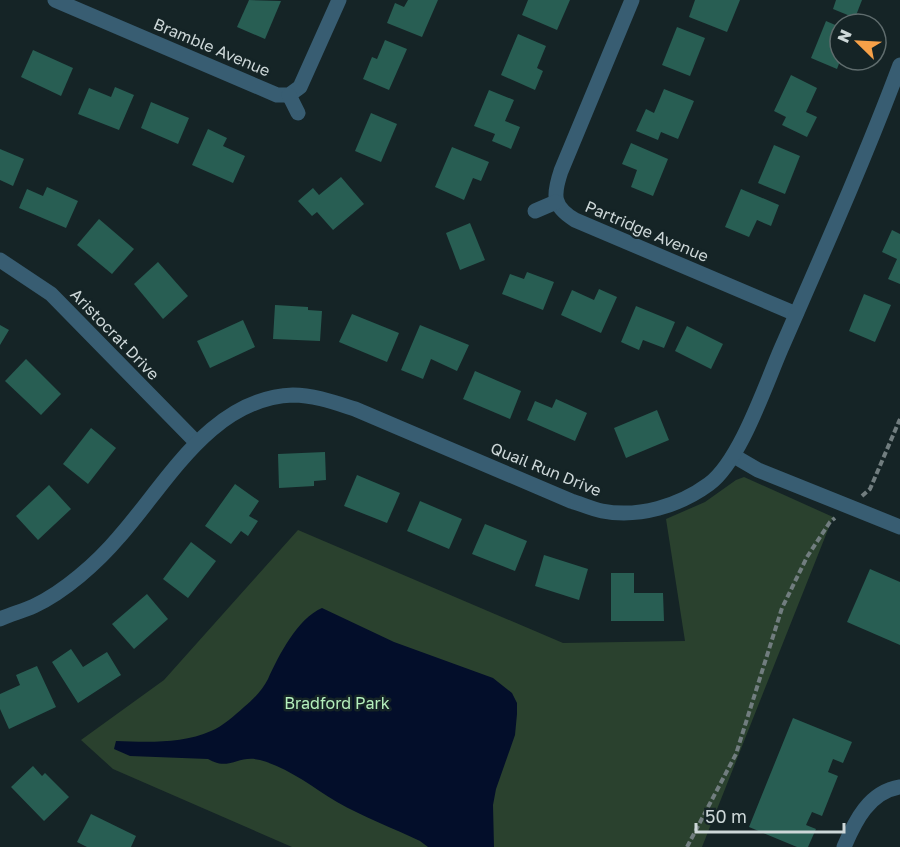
<svg xmlns="http://www.w3.org/2000/svg" width="900" height="847" viewBox="0 0 900 847" font-family="'Golos Text',sans-serif">
	<rect width="100%" height="100%" fill="#152426"/>
	<polygon fill="#2a412e" points="744,477 833,517 702,847 292,847 113,769 81,740 164,680 298,530 563,643 685,641 666,519 705,502 736,480"/>
	<path fill="#030e2a" d="M322,608L394,642L493,678L512,693L517,703V714L515,735L496,789L493,805L494,847H428L420,841C393,828 363,817 337,802C312,787 289,768 260,760C238,754 230,772 208,759L130,756L114,749L116,741C146,742 182,744 211,731C223,726 234,716 244,707C253,700 263,689 268,679C279,655 297,619 322,608Z"/>
	<g fill="#285e53">
		<polygon points="249,0 281,1 265,39 237,27"/>
		<polygon points="408,0 438,0 422,37 387,23 395,3 404,7"/>
		<polygon points="528,0 570,0 557,30 522,15"/>
		<polygon points="695,0 740,0 727,32 689,17"/>
		<polygon points="836,0 862,0 855,18 833,9"/>
		<polygon points="826,21 840,27 840,61 837,69 811,58"/>
		<polygon points="677,27 705,38 690,76 662,65"/>
		<polygon points="518,34 546,46 537,68 543,71 535,90 501,75"/>
		<polygon points="385,40 407,49 389,90 363,79 372,57 377,59"/>
		<polygon points="33,50 73,68 61,96 21,77"/>
		<polygon points="791,75 817,88 806,112 817,117 807,137 782,125 786,117 774,111"/>
		<polygon points="115,87 134,95 119,130 78,114 89,88 111,97"/>
		<polygon points="664,89 694,101 678,139 661,132 658,140 636,131 646,109 654,113"/>
		<polygon points="489,90 514,100 505,121 520,127 511,149 492,141 495,134 474,126"/>
		<polygon points="151,102 189,118 178,144 141,128"/>
		<polygon points="371,113 397,124 381,162 355,151"/>
		<polygon points="208,129 227,138 223,146 245,156 233,183 192,165"/>
		<polygon points="631,143 668,159 653,196 631,187 637,170 622,164"/>
		<polygon points="774,145 800,156 785,194 758,183"/>
		<polygon points="452,147 489,162 481,181 473,178 464,200 435,187"/>
		<polygon points="0,149 24,159 13,186 0,180"/>
		<polygon points="341,177 364,204 333,230 317,212 312,216 298,201 313,188 319,195"/>
		<polygon points="47,187 78,201 66,228 19,208 27,189 43,196"/>
		<polygon points="741,189 779,205 771,226 757,220 749,237 725,227"/>
		<polygon points="99,219 134,249 112,274 77,245"/>
		<polygon points="470,223 485,260 460,270 446,233"/>
		<polygon points="892,230 900,234 900,284 888,279 897,259 882,252"/>
		<polygon points="158,262 188,296 163,319 134,284"/>
		<polygon points="527,272 554,282 543,310 502,294 510,274 524,279"/>
		<polygon points="599,289 617,297 601,333 561,315 572,290 594,300"/>
		<polygon points="864,294 891,305 875,342 849,331"/>
		<polygon points="275,305 308,307 308,310 322,311 320,341 273,339"/>
		<polygon points="636,306 675,322 664,348 643,340 639,350 621,342"/>
		<polygon points="352,314 399,333 387,362 339,342"/>
		<polygon points="243,320 255,347 210,368 197,341"/>
		<polygon points="0,325 9,330 0,345"/>
		<polygon points="420,325 469,345 457,371 431,359 423,379 401,370"/>
		<polygon points="687,326 723,344 711,369 675,351"/>
		<polygon points="26,359 61,394 41,415 5,381"/>
		<polygon points="475,371 521,391 510,419 463,399"/>
		<polygon points="556,399 587,413 575,441 527,420 535,401 552,408"/>
		<polygon points="657,410 669,440 626,458 614,428"/>
		<polygon points="91,428 116,448 88,484 63,464"/>
		<polygon points="325,452 326,480 314,481 314,486 279,488 278,454"/>
		<polygon points="357,475 400,493 387,523 344,506"/>
		<polygon points="235,484 259,501 249,516 258,521 248,536 241,531 231,544 205,526"/>
		<polygon points="49,485 71,509 38,540 16,516"/>
		<polygon points="420,501 462,519 449,549 407,531"/>
		<polygon points="485,524 527,541 515,571 472,554"/>
		<polygon points="191,542 216,561 188,598 163,579"/>
		<polygon points="544,555 588,569 579,600 535,586"/>
		<polygon points="870,569 900,582 900,645 847,622"/>
		<polygon points="611,573 634,573 634,593 663,593 664,621 611,621"/>
		<polygon points="147,594 168,619 134,649 112,624"/>
		<polygon points="71,649 83,667 107,652 121,675 78,703 52,662"/>
		<polygon points="37,666 56,707 9,729 0,709 0,694 20,685 16,675"/>
		<polygon points="793,718 852,742 843,763 833,759 828,772 838,776 822,816 812,812 806,825 816,829 808,847 797,847 749,827"/>
		<polygon points="33,766 42,776 45,773 69,797 44,821 11,787"/>
		<polygon points="91,814 136,836 131,847 87,847 77,842"/>
	</g>
	<g fill="none" stroke-linecap="round" stroke-linejoin="round">
		<g stroke="#717d7f" stroke-width="4" stroke-dasharray="6 3" stroke-linecap="butt">
			<polyline points="862,496 870,489 900,419"/>
			<polyline points="687,847 736,754 782,608 807,557 830,522 835,518"/>
		</g>
		<g stroke="#385d72" stroke-width="15">
			<polyline points="55,0 277,95 289,95 300,87 339,0"/>
			<path d="M632,0L561,171C553,195 552,206 575,220L796,314"/>
			<polyline points="289,95 298,113"/>
			<polyline points="535,211 556,202"/>
			<polyline points="0,260 51,294 196,442"/>
			<polyline points="734,456 758,470 900,527"/>
			<path d="M0,619C11,614 23,611 34,606C64,592 97,563 119,537C167,483 211,398 293,395C314,395 336,403 355,409L571,501C581,504 592,509 602,511C639,518 679,506 709,484C740,461 765,386 781,349C822,255 864,161 900,65"/>
			<path d="M844,847C855,821 869,792 900,787"/>
		</g>
	</g>
	<g text-anchor="middle" stroke-width="5" stroke-linejoin="round" paint-order="stroke">
		<g font-size="16" fill="#cdd7d8" stroke="#152426">
			<text transform="translate(212 47) rotate(23)" y="6">Bramble Avenue</text>
			<text transform="translate(647 231) rotate(23)" y="6">Partridge Avenue</text>
			<text transform="translate(115 334) rotate(46)" y="6">Aristocrat Drive</text>
			<text transform="translate(546 469) rotate(22)" y="6">Quail Run Drive</text>
		</g>
		<g font-size="16" fill="#b4efbd" stroke="#152426">
			<text x="337" y="709">Bradford Park</text>
		</g>
	</g>
	<g transform="translate(858 42) rotate(294)"><circle r="28" fill="#152426" stroke="#5f6c6d" stroke-width="1.5"/>
	<path d="M0-4.5L10 22L0 15L-10 22Z" fill="#f7a148"/>
	<text y="-9" font-size="16" font-weight="bold" text-anchor="middle" fill="#cdd7d8">N</text>
	</g>
	<path d="M696 823v9h148v-9" fill="none" stroke="#cdd7d8" stroke-width="3"/>
	<text x="705" y="823" font-size="18" fill="#cdd7d8" stroke="#152426" stroke-width="4.5" paint-order="stroke">50 m</text>
</svg>
